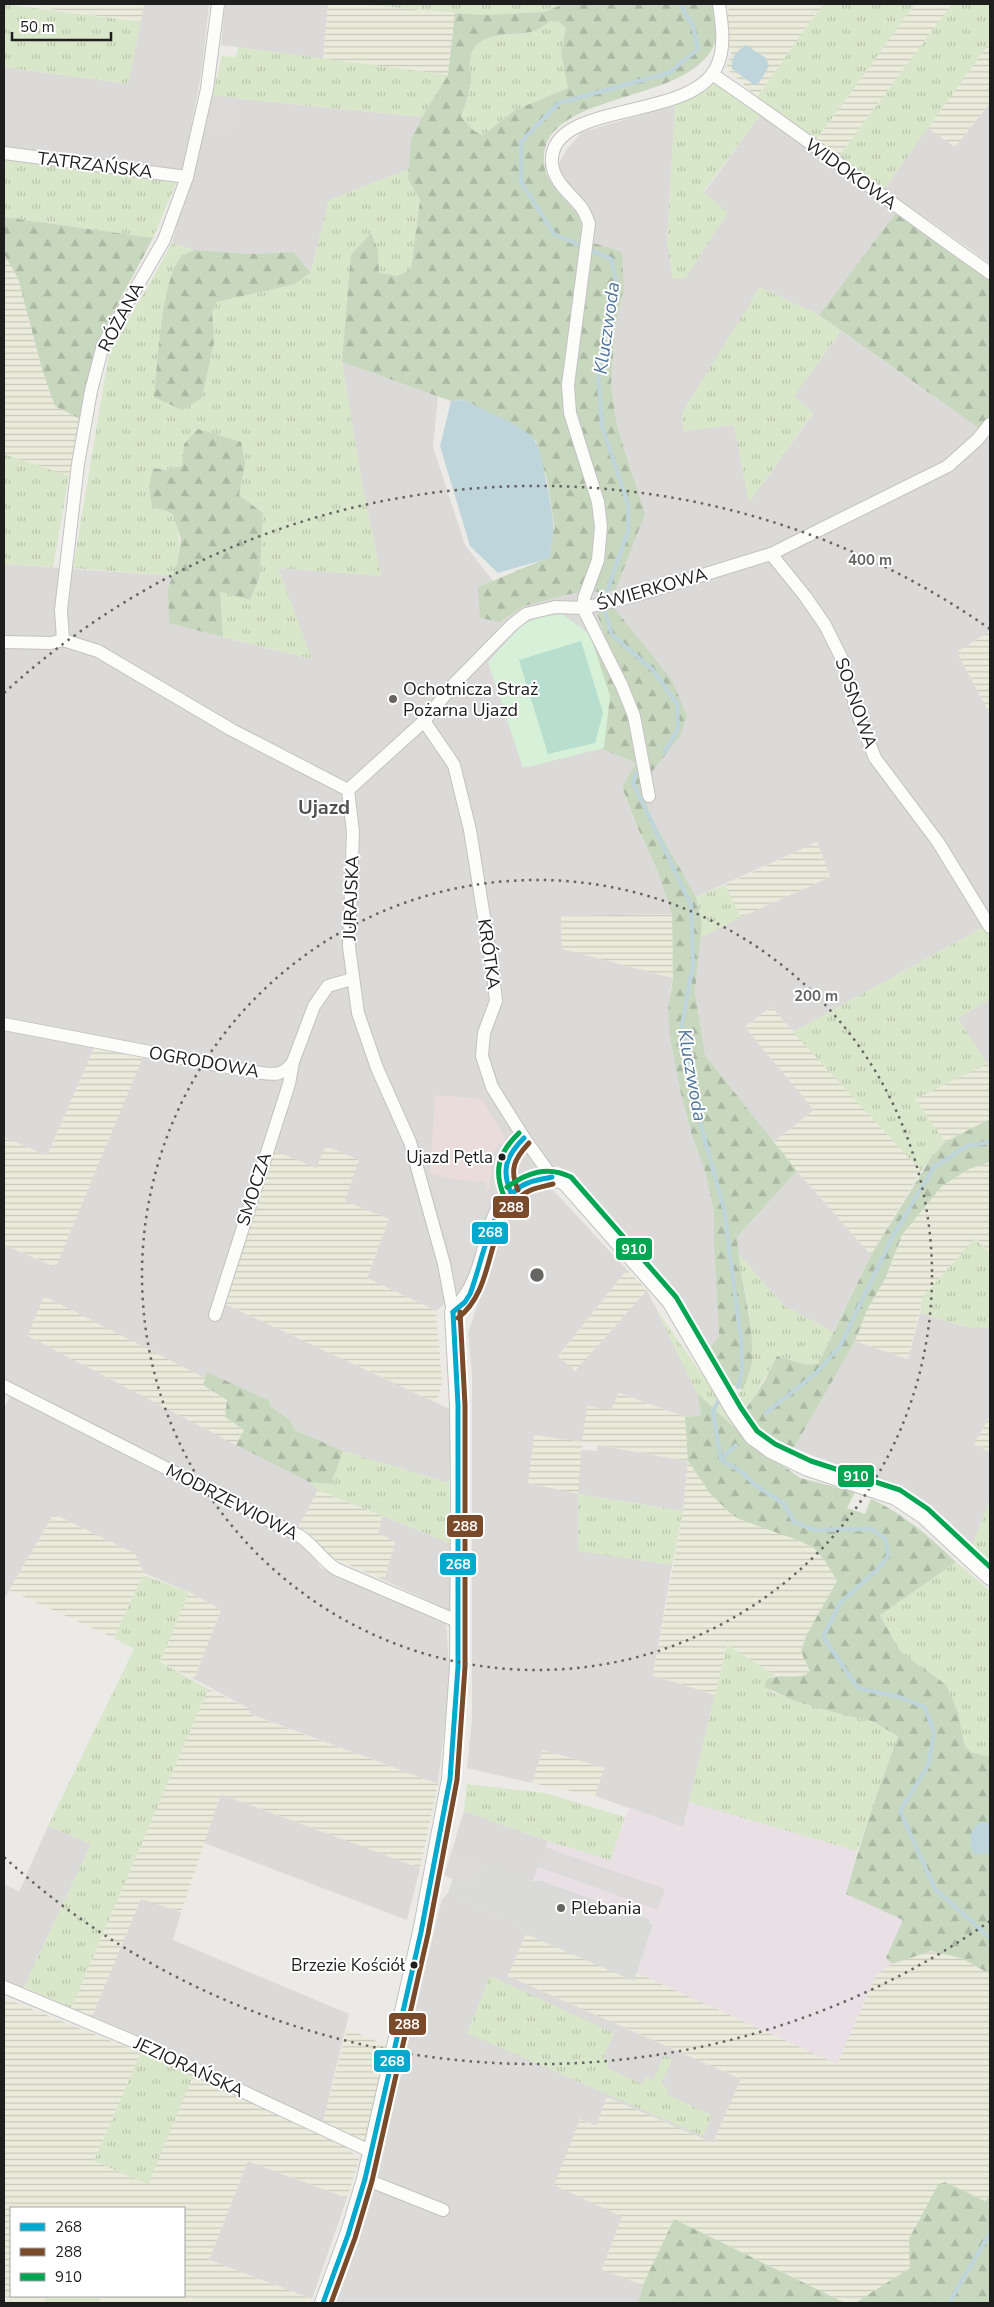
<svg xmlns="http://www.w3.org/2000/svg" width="994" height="2307" viewBox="0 0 994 2307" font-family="'Nunito Sans',sans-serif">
	<defs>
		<pattern id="farmland-rules" width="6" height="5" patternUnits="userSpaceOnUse" patternTransform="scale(1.25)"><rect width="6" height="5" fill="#eaebdb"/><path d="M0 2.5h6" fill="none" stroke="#c8c9bc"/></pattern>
		<pattern id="grass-tufts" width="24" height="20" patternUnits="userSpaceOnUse" patternTransform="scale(1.25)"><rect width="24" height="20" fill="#d8e6c9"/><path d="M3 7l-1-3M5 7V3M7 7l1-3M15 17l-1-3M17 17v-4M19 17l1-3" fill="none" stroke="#b9c5ac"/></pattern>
		<pattern id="forest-firs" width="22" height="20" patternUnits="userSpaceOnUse" patternTransform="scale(1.25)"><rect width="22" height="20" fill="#c8d8bf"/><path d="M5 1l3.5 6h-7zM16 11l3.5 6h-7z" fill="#abb9a4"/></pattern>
	</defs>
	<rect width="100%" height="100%" fill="#eceae7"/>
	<g fill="#dbdad8">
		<polygon points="144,4 209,4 202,69 183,172 4,151 4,67 128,84"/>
		<polygon points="225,4 328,4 323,59 221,45"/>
		<polygon points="212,96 422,117 411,139 409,169 329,200 311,271 292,252 250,254 194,250 172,243"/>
		<polygon points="990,103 990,263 884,189 927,127 955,147"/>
		<polygon points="675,105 667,243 762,113 897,211 819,315 760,287 683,431 734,425 749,502 813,414 793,396 841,331 980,429 990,432 990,631 957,652 990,714 990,937 984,927 793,1032 771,1007 745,1027 814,1110 774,1142 705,1055 695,992 700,938 741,917 830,877 817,842 696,897 650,815 641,776 651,772 681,735 687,716 622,788 636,825 658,872 672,914 561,916 562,948 673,978 670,991 670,1038 680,1090 692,1136 705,1171 714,1212 714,1248 719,1336 711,1347 640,1249 559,1166 511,1177 493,1200 466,1287 436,1311 367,1278 389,1219 345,1201 316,1168 221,1302 452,1410 449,1483 343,1451 295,1430 290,1420 270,1406 207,1373 205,1378 44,1297 28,1336 309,1482 318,1490 297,1530 4,1380 4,1245 56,1267 95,1046 47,1156 4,1137 4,564 173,576 168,588 214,635 311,659 278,568 381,576 363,489 342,362 438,396 433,447 465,545 493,581 478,587 500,622 524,606 575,593 615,591 633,475 617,426 611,385 615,328 624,289 581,239 579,216 551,184 544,164 558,165 567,149 582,132"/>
		<polygon points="990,999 990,1062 987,1064 957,1018"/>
		<polygon points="797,1171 871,1255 833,1332 783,1305 737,1252 737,1237"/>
		<polygon points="536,1188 553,1190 627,1270 558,1356 575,1370 647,1290 697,1393 701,1415 685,1417 619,1393 611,1410 582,1442 578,1493 581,1450 597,1451 598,1445 688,1461 683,1511 579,1494 578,1550 672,1565 653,1675 715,1695 683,1827 595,1796 604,1768 543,1750 532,1783 467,1768 472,1720 472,1374 468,1333 505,1223 518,1201"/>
		<polygon points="920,1313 970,1328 990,1328 990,1416 974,1444 990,1452 990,1499 971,1549 950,1522 915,1495 794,1448 855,1341 908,1359"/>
		<polygon points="11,1394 290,1536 308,1550 321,1568 446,1620 450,1681 438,1784 248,1713 250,1709 194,1679 221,1610 189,1592 144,1573 135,1554 54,1514 4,1599 4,1408"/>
		<polygon points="382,1516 450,1543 450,1611 384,1580 395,1543 378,1533"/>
		<polygon points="221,1794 420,1868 407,1920 204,1843"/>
		<polygon points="464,1811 548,1841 533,1881 451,1853"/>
		<polygon points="48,1826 91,1844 24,1987 4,1994 4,1884 19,1892"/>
		<polygon points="448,1893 518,1925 526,1934 508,1976 741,2079 713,2143 607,2097 596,2126 580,2119 622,2217 602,2269 643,2285 638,2303 335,2303 355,2251 442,1899"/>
		<polygon points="141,1898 181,1912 173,1940 349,2014 323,2122 137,2035 92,2016"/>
		<polygon points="248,2161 347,2198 312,2299 209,2260"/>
	</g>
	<polygon fill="#e9dcda" points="435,1095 482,1099 506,1139 493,1152 488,1198 485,1182 455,1180 430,1174"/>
	<polygon fill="#e9e0e5" points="689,1802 857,1851 846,1894 903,1920 886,1958 892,1964 877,1974 837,2064 637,1973 653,1924 649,1923 650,1921 533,1881 548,1841 610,1860 629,1808 683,1827"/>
	<polygon fill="#dadad8" points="483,1863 533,1881 542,1881 650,1920 649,1923 653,1924 634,1982 526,1934 518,1925 448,1893 453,1879 473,1887"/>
	<g fill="url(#farmland-rules)">
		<polygon points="15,4 144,4 141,22"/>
		<polygon points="328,4 356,4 455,13 448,75 323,59"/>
		<polygon points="733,4 823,4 757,97 726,68 731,53 726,35 728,10"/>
		<polygon points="915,4 952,4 839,156 816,140"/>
		<polygon points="990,42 990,103 955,147 927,127"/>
		<polygon points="4,254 18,278 42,369 55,406 80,419 69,476 4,454"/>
		<polygon points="990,631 990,714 957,652"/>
		<polygon points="817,842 830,877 741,917 725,885"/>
		<polygon points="672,914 673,978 562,949 561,916"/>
		<polygon points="771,1007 921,1171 871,1255 797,1171 774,1142 814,1110 745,1027"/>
		<polygon points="95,1046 143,1057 56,1267 4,1245 4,1137 47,1156"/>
		<polygon points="990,1062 990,1119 945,1142 915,1099"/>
		<polygon points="326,1146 359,1160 345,1201 389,1219 367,1278 436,1311 442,1380 437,1403 221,1302 273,1150 316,1168"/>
		<polygon points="990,1162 990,1254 976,1238 923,1297 908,1359 855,1341 867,1310 887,1276 902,1235 942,1186 969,1169"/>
		<polygon points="627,1270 647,1290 575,1371 558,1356"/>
		<polygon points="44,1296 205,1378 203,1386 227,1400 225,1417 244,1430 236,1445 28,1336"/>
		<polygon points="619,1393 685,1417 688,1461 710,1493 729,1512 800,1541 814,1548 825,1561 837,1581 807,1634 801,1651 810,1672 803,1677 775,1675 727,1645 715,1695 653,1675 683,1511 688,1461 582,1442 578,1494 528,1483 534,1435 582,1442 587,1406 611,1410"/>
		<polygon points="990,1416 990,1452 974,1444"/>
		<polygon points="318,1490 382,1516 378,1533 395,1542 384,1580 328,1556 297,1530"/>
		<polygon points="54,1514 135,1554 144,1573 114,1638 9,1590"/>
		<polygon points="189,1592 221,1610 194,1679 160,1662"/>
		<polygon points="208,1689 250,1709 249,1714 438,1784 420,1868 221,1794 181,1912 141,1899 92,2016 71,2008"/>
		<polygon points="543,1750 604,1768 595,1796 532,1783"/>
		<polygon points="526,1934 634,1981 637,1973 837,2064 877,1974 892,1964 930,1951 961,1958 990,1974 990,2197 985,2201 945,2183 909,2239 911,2268 855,2303 845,2303 674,2219 643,2285 602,2270 622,2217 554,2185 580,2119 596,2126 607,2097 713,2143 741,2079 508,1976"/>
		<polygon points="4,1998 141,2053 94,2161 194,2073 348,2148 359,2160 347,2198 248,2161 209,2260 312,2299 310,2303 98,2303 101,2296 184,2296 184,2208 11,2208 11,2296 47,2296 44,2303 4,2303"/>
		<polygon points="347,2029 386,2045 366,2142 323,2122"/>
	</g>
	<g fill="url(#grass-tufts)">
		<polygon points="4,4 141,22 128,84 4,67"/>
		<polygon points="356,4 563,4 546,12 482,15"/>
		<polygon points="823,4 915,4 816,140 757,97"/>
		<polygon points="952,4 990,4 990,42 884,189 839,156"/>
		<path d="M552,21L559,22L566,28L561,53L568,88L515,110L483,135L474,131L460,117C465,105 471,92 471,79C472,73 469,66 470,60C473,31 510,37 531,32C538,30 545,25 552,21Z"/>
		<polygon points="238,47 448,75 422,117 212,96 222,56 236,57"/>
		<polygon points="710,84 725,85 762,113 703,192 728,212 685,279 673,279 667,243 675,105"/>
		<polygon points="4,159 177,181 153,238 4,217"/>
		<path d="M409,169L408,179L420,200L411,269L398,277L379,273L378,250L342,362L363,489L381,576L278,568L312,659L223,637L220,592L250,600L260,576L263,513L239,495L245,464L184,444L182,466L166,470L154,468C170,505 189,534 173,576L73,568L110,348L146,290L172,243L194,250L184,254L202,398L214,343L212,311L216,301L295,284L311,272L329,200Z"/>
		<polygon points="760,287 819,315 841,331 794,396 813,413 749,503 734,425 683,431 682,413"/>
		<polygon points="4,454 69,476 53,567 4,564"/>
		<polygon points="725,885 741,917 700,938 702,923 696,897"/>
		<polygon points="984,927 990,937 990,999 958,1018 987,1064 915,1099 945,1142 921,1171 793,1032"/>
		<polygon points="975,1238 990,1254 990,1328 970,1328 920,1313 923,1297"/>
		<polygon points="737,1252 783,1305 833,1332 818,1365 807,1365 778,1356 745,1410 736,1395 743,1390 750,1315"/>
		<polygon points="656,1309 748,1440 697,1393"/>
		<polygon points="343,1451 449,1483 450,1543 318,1490 309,1482 331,1484"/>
		<polygon points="578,1494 683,1511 672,1565 578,1551"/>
		<polygon points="990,1499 990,1563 971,1549"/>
		<polygon points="956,1562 990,1591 990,1757 970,1752 964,1744 958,1712 920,1667 900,1651 880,1614"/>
		<polygon points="143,1575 189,1592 160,1662 208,1689 71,2008 24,1987 91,1844 48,1826 134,1649 114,1638"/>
		<polygon points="727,1645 775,1675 766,1680 771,1692 847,1716 872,1721 898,1736 857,1851 689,1802"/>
		<polygon points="467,1784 545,1793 625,1817 610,1860 548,1841 464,1811"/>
		<polygon points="490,1976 614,2033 603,2058 609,2061 607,2068 642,2084 646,2077 653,2080 664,2055 672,2059 661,2084 668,2088 666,2094 712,2115 703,2136 467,2033"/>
		<polygon points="141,2053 194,2073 148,2184 94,2161"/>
		<polygon points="47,2296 101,2296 98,2303 44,2303"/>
	</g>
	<g fill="url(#forest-firs)" fill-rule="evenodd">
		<path d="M563,4H717C717,16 719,34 714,45C688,106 538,90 544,163C545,181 561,195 572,208C574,210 578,213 579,216C581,222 580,232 581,239L622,252L624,289L615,328L611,385L617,426L645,514L615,591L575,593L524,606L500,622L480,618L478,587L550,557L554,525L547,480L536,441L515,425L480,409L466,400L451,401L342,362L351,255L371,233L378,250L379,273L398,276L411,269L420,200L408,179L411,139L422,117L448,75L455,13L482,15L545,12ZM551,21L559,22L566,28L561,53L568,88L515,110L483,135L474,131L461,117C465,105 470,92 471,79C472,73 469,66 470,60C473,31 510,36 531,32C538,30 545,25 551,21Z"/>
		<polygon points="897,211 990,280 990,416 980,429 819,315"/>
		<polygon points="4,217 153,238 101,336 80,419 55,406 42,369 18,278 4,254"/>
		<path d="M194,250L250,254L293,252L311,272L295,284L216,302L212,311L214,343L202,398L182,410L154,397C158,366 161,275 183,255C186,253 190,252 194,250Z"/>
		<polygon points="198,429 241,442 245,464 239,495 263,513 260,576 250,600 220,592 223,637 169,623 168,588 177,564 181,539 173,514 152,505 149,487 153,468 166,470 182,466 184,444"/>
		<polygon points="614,608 672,680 687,716 681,735 651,773 597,613"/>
		<path d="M590,634L621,692L650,815L696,897L702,923L695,992L705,1055L797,1171L737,1237C739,1278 754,1318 752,1360C751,1370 746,1380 743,1390L730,1384L711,1347L719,1336L714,1248V1212L705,1171L692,1136L680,1090L670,1038L668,1010L673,978L672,914L658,872L636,824L622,787L636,763L602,749Z"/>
		<polygon points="990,1119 990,1162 969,1169 942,1186 902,1235 886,1277 867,1310 855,1341 794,1448 764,1433 745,1410 765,1380 777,1356 807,1365 818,1364 871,1255 931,1158 945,1142"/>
		<polygon points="207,1372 270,1401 270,1406 290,1420 295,1430 343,1451 331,1484 309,1482 236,1445 244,1430 225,1417 227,1400 203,1385"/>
		<path d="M697,1393L748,1440L800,1478L855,1492L847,1508L865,1514L871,1499C904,1514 930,1537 956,1562L880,1615L900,1651L946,1685L958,1712L964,1744L970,1752L990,1757V1974L961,1958L931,1951L892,1964L886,1958L903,1920L846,1894C860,1841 879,1788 898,1736L872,1721L847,1716L795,1701L765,1687L766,1680C781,1671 796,1682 810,1672L801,1651L807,1634L837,1581L825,1561L814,1548L800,1541L739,1519L729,1512L710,1493L688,1461L685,1417L701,1415Z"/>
		<polygon points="945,2182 985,2201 990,2197 989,2303 855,2303 910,2268 909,2239 938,2185"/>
		<polygon points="674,2219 845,2303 638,2303 643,2285"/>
	</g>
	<polygon fill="#d7f0d8" points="562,614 590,634 610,696 604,748 523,768 488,662 523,624 541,617"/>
	<polygon fill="#b7dece" points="581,641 603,713 595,743 548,754 519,660"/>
	<g fill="#dcdbda">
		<polygon points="215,96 238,98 232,138 211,136"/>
		<polygon points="430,1174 455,1180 485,1182 488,1198 465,1279 459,1279"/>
		<polygon points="545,1847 665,1889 658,1910 538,1867"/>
		<polygon points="451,1853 483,1863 473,1888 444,1875"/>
	</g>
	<g fill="#bed5dc">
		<path d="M746,45L766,58L769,66L759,83L754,85L732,69C730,57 737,51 746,45Z"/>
		<path d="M466,400C483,411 525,425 535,441C542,451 552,509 553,523C554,534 551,547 550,558L498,573L470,546L440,446L451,401Z"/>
		<path d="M981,1822L990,1823V1853L973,1855C969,1841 968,1831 981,1822Z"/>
	</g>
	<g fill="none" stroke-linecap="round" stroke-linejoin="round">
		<g stroke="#bed5dc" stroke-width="4">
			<polyline points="605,597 628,531 628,504 602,426 598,373 616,282 611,259 554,234 521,182 521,142 559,103 669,73 698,49 693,26 683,10 682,4"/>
			<polyline points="605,611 612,635 653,670 677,704 678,729 664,753"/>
			<polyline points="636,773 633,783 691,905 693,964 682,1025 699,1118 724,1209 741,1341 742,1371 738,1387"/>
			<polyline points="720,1397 713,1412 721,1460 742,1472 755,1485 784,1504 794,1522 814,1530 872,1529 886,1540 888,1556 878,1569 840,1603 823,1637 858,1688 899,1697 925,1707 934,1733 928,1766 900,1811 935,1889 990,1938"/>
			<polyline points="766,1413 816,1373 840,1346 893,1236 934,1167 967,1146 990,1142"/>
			<polyline points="721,1459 736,1445"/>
			<polyline points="949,2303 990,2233"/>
		</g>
		<defs>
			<g id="minor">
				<path d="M712,74C807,138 897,208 990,273"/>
				<polyline points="4,153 187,177"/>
				<polyline points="771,554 805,596 825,625 843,661 857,712 875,758 938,842 990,927"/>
				<polyline points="63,640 61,610 78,464 91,391 103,345 164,240 187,177 207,89 218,4"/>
				<polyline points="63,640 98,651 232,730 348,790"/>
				<polyline points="4,642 51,643 63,640"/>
				<polyline points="424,721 454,765 470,830 492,967 496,1001 484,1033 482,1056 492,1087 524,1138 552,1177"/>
				<polyline points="348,790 424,721 453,685 512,625 526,614 555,607 583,608 631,597 771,554 948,466 978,439 990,424"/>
				<polyline points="348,790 353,832 349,947 358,1013 377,1068 410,1142 444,1264 453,1312"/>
				<path d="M649,796L634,716L622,686L583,608L584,598L598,560L601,527L598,502L570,413L568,385L589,224C587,218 585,212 581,207C570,193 554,183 552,163C548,100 689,122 716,68C726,49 722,24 719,4"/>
				<path d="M4,1024L254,1072C272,1074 281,1078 293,1062L314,1006L328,986L352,979"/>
				<polyline points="215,1315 289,1084 293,1062"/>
				<path d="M4,1386L298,1535C313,1544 321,1559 336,1569L457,1621"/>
				<polyline points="4,1987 154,2050 372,2152"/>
				<polyline points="365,2179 443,2210"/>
			</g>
			<path id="tertiary" d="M323,2303L348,2235L365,2179L421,1932L450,1779L458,1667L459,1493L458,1405L453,1312C487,1282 482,1238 502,1204C514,1183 545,1170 566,1183L670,1301L735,1412L752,1436L771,1450L808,1468L896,1497L923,1515L990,1577"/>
		</defs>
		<use href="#minor" stroke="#c3c2c1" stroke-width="14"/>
		<use href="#tertiary" stroke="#c3c2c1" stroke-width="18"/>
		<use href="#minor" stroke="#fcfcfb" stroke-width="12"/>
		<use href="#tertiary" stroke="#fcfcfb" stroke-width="16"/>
		<defs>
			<g id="bus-1">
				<path d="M511,1193C501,1170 506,1156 524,1138"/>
				<path d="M453,1312L465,1302L470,1294C482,1263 489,1212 516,1190C526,1181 539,1180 552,1177"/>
				<polyline points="323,2303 348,2235 365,2179 421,1932 450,1779 458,1667 458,1405 453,1312"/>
			</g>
			<g id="bus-2">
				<path d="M518,1190C509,1170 514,1159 529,1143"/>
				<path d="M458,1318C497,1288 484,1225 521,1196C530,1188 542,1187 553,1184"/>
				<polyline points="331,2303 355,2238 372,2181 428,1934 457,1780 465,1667 465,1405 460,1312"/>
			</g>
			<g id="bus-3">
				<path d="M507,1187C527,1173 547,1165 571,1177L676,1297L741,1408L757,1431L775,1444L811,1461L900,1490L928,1509L990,1567"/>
				<path d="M504,1196C493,1170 499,1152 519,1133"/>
			</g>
		</defs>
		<use href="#bus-1" stroke="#fff" stroke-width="9"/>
		<use href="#bus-2" stroke="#fff" stroke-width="9"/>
		<use href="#bus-3" stroke="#fff" stroke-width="9"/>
		<use href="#bus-1" stroke="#00a9ce" stroke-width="5"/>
		<use href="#bus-2" stroke="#7a4b2a" stroke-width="5"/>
		<use href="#bus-3" stroke="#00a651" stroke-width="5"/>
	</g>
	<g fill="none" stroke="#666564" stroke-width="2.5" stroke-dasharray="2.5 5">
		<circle cx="537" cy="1275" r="395"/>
		<path d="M990 1921A789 789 0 0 1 4 1857M4 693A789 789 0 0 1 990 629"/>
	</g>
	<g fill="#666564" stroke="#fff" stroke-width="2">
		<circle cx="393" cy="699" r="5"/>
		<circle cx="561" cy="1908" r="5"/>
	</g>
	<g fill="#1e1e1e" stroke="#fff" stroke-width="2">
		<circle cx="502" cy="1157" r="4.5"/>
		<circle cx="414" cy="1965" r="4.5"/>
	</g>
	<g text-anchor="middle" stroke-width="4" stroke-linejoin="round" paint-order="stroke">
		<g font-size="17" fill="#1e1e1e" stroke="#fff" text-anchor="end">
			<text x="493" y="1163">Ujazd Pętla</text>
			<text x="405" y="1971">Brzezie Kościół</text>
		</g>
		<g font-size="18" fill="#1e1e1e" stroke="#fff">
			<text transform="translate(95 165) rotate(7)" y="6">TATRZAŃSKA</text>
			<text transform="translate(851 174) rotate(36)" y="6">WIDOKOWA</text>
			<text transform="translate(121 317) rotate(-62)" y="6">RÓŻANA</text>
			<text transform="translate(652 589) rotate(-16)" y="6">ŚWIERKOWA</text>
			<text transform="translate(856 703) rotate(71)" y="6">SOSNOWA</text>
			<text transform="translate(351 898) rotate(-88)" y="6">JURAJSKA</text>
			<text transform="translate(489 954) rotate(82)" y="6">KRÓTKA</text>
			<text transform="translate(204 1062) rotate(10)" y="6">OGRODOWA</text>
			<text transform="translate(254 1189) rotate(-72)" y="6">SMOCZA</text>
			<text transform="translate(232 1502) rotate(27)" y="6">MODRZEWIOWA</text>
			<text transform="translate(189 2067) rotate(25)" y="6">JEZIORAŃSKA</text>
		</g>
		<g font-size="18" fill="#1e1e1e" stroke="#fff" text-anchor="start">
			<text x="403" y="695">Ochotnicza Straż<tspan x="403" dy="21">Pożarna Ujazd</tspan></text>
			<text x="571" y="1914">Plebania</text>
		</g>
		<g font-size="19" font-style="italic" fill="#51769d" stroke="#fff">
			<text transform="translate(606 328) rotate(-82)" y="7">Kluczwoda</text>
			<text transform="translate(693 1075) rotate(80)" y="7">Kluczwoda</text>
		</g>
		<g font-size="20" font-weight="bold" fill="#515151" stroke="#fff">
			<text x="324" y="814">Ujazd</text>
		</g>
	</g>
	<circle cx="537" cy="1275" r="8" fill="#666564" stroke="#fff" stroke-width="2.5"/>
	<g font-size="15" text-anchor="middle" font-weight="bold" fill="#666564" stroke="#fff" stroke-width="4" stroke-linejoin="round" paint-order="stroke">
		<text x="870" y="565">400 m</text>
		<text x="816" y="1001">200 m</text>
	</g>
	<g stroke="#fff" stroke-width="2">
		<rect x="492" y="1195" width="38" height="24" rx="5" fill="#7a4b2a"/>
		<rect x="471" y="1221" width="38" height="24" rx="5" fill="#00a9ce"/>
		<rect x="615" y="1237" width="38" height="24" rx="5" fill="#00a651"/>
		<rect x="837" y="1464" width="38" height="24" rx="5" fill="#00a651"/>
		<rect x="446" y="1514" width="38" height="24" rx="5" fill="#7a4b2a"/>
		<rect x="439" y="1552" width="38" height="24" rx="5" fill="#00a9ce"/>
		<rect x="388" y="2012" width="39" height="24" rx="5" fill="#7a4b2a"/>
		<rect x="373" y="2049" width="38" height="24" rx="5" fill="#00a9ce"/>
	</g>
	<g font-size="14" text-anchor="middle" font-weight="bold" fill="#fff">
		<text x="511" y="1212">288</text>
		<text x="490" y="1237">268</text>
		<text x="634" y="1254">910</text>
		<text x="856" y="1481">910</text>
		<text x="465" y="1531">288</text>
		<text x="458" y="1569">268</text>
		<text x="407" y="2029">288</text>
		<text x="392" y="2066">268</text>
	</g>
	<rect width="994" height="2307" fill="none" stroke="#1e1e1e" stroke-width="10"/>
	<rect x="10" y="2207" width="175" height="90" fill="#ffffff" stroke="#a5a5a5"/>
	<rect x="20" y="2223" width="25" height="8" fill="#00a9ce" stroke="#a5a5a5"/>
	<text x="55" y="2232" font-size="15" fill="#1e1e1e">268</text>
	<rect x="20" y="2248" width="25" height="8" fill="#7a4b2a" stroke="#a5a5a5"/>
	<text x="55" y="2257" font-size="15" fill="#1e1e1e">288</text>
	<rect x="20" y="2273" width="25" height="8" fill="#00a651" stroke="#a5a5a5"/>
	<text x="55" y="2282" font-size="15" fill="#1e1e1e">910</text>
	<path d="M12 32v8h99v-8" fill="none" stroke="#1e1e1e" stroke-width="2.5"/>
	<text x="20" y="32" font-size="15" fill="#1e1e1e" stroke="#ffffff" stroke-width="4" paint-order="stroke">50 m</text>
</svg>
